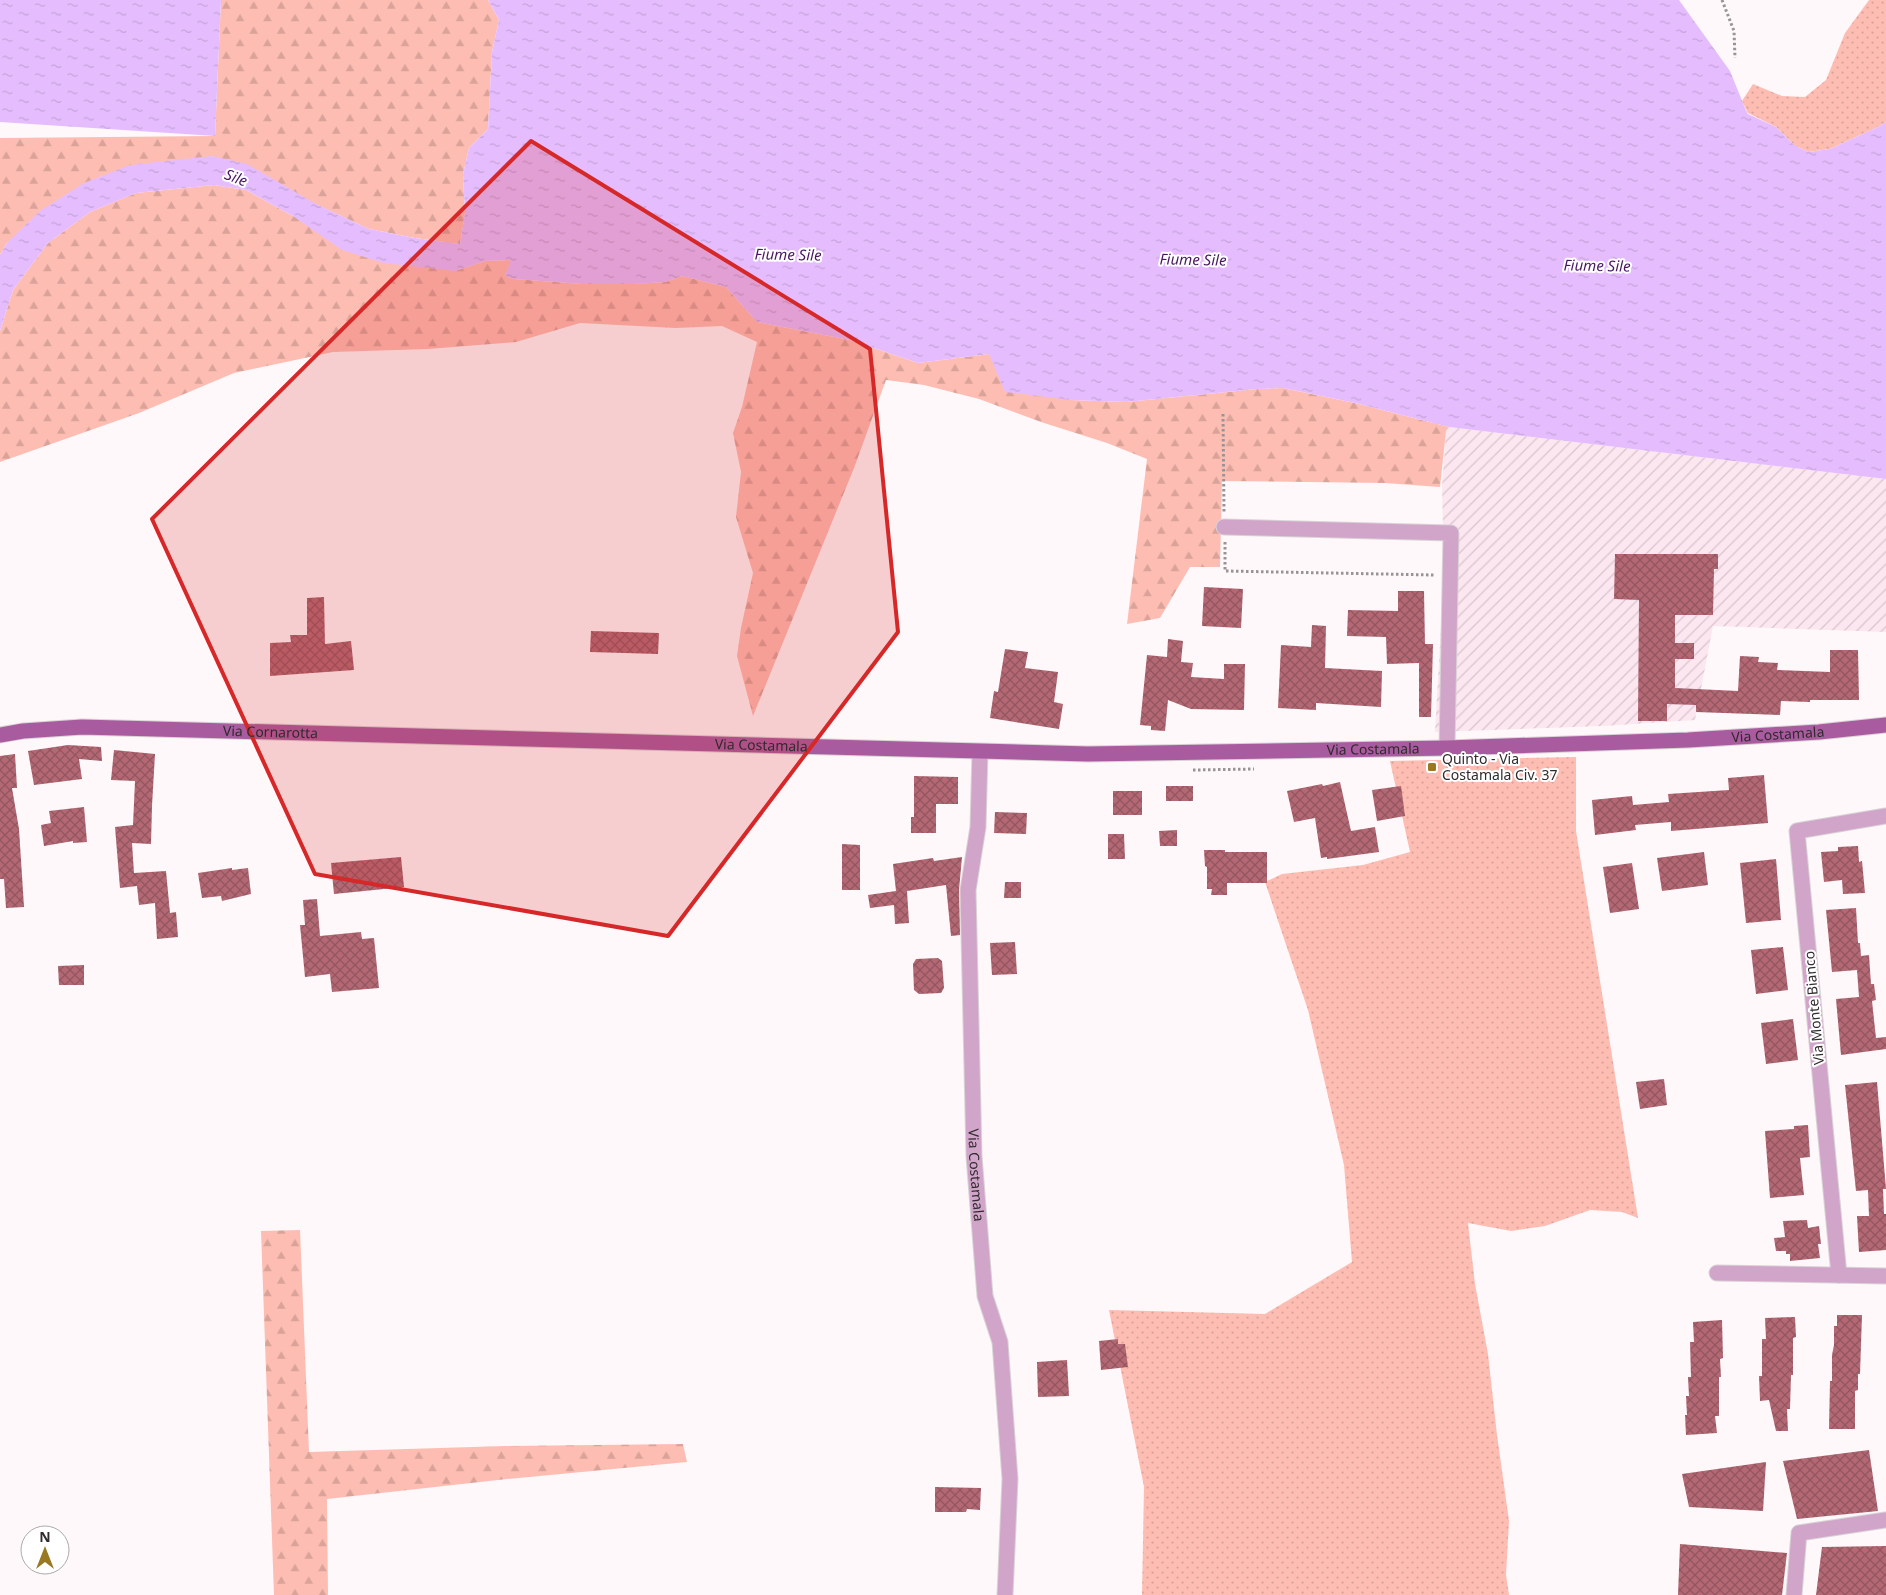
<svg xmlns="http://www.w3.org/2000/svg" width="1886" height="1595" viewBox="0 0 1886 1595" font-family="'Noto Sans',sans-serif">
	<defs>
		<pattern id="industrial-furrows" width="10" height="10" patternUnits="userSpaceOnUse" patternTransform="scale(1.25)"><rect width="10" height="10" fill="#fce6ef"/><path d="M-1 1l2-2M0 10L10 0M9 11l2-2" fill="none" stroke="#d8c5cd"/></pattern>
		<pattern id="grass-dots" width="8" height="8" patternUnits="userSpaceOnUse" patternTransform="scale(1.25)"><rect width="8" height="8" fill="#febdb2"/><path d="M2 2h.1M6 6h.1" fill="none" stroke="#daa399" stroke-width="1.8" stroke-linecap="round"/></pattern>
		<pattern id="forest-firs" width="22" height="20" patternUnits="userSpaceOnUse" patternTransform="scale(1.25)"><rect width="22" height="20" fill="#febdb2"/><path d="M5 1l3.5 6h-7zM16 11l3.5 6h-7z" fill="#daa399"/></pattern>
		<pattern id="water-ripples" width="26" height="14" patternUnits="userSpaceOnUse" patternTransform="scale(1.25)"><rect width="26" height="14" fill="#e5bdfe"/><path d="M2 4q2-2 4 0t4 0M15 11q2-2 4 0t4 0" fill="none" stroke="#c5a3da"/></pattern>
		<pattern id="building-cross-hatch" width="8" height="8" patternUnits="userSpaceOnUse" patternTransform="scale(1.25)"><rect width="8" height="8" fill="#b36874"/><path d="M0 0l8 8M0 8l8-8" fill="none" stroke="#925660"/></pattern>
	</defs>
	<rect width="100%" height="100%" fill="#fef8fa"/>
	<polygon fill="url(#industrial-furrows)" points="1449,427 1886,479 1886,632 1713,626 1695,720 1603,726 1435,732 1444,573 1442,487 1446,431"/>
	<g fill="url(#grass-dots)">
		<polygon points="1869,0 1886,0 1886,122 1880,126 1830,149 1808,152 1794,145 1776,127 1748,113 1742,101 1753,84 1782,96 1805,97 1826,80 1845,33"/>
		<polygon points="1576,757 1576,831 1638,1218 1622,1212 1590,1210 1545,1226 1511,1231 1468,1223 1475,1284 1488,1354 1497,1435 1509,1521 1506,1575 1509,1595 1142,1595 1144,1487 1109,1310 1265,1314 1352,1262 1344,1165 1308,1010 1265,882 1282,874 1363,865 1410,852 1390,761"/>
	</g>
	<g fill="url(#forest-firs)">
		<polygon points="221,0 488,0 499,20 492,52 488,129 469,148 463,174 465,213 460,244 415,238 369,229 212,156 7,243 0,255 0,138 215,136"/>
		<polygon points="214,185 246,190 293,216 455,271 485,261 512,260 505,276 514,279 582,284 634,284 665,282 682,276 726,287 757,322 850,340 918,363 989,354 1071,400 1126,402 1257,389 1283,388 1355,403 1449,427 1446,431 1440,487 1385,483 1222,481 1220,567 1190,567 1160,618 1127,624 1147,459 1107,443 1041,422 979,399 924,385 886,380 854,468 753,716 737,656 741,628 753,573 736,517 741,472 733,433 742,407 757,342 722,326 676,328 580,323 516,342 428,349 333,352 234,373 139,413 0,462 0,331 13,290 48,243 90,212 136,193"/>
		<polygon points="300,1230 309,1452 505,1446 683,1444 687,1462 507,1479 327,1499 328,1595 274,1595 261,1231"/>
	</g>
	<g fill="url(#water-ripples)">
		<polygon points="0,0 221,0 215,136 0,122"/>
		<polygon points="488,0 1679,0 1730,71 1745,108 1748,114 1776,127 1794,145 1808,152 1830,149 1880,126 1886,122 1886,479 1449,427 1355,403 1283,388 1257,389 1126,402 1071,400 1005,392 989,354 918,363 850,340 757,322 726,287 682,276 665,282 634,284 582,284 514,279 505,276 511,260 485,261 455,271 384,263 342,250 293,216 246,190 214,185 136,193 90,212 48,243 13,290 0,331 0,255 7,243 40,211 84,183 130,165 212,156 247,164 316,204 369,229 415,238 460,244 465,213 463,174 469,148 488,129 492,52 499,20"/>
	</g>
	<g fill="url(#building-cross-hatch)">
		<polygon points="1615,554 1718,554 1718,569 1714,569 1713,615 1675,615 1675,643 1694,643 1694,659 1675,659 1675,688 1738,691 1740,656 1759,657 1758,662 1778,663 1777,670 1830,672 1830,650 1858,650 1859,700 1810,700 1810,702 1781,701 1780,715 1696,712 1696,705 1667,704 1667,721 1638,721 1639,600 1614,599"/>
		<polygon points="1204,587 1243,589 1241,628 1202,626"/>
		<polygon points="1398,591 1424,591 1425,644 1433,644 1431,717 1419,717 1419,663 1387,664 1386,637 1347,636 1348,610 1398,611"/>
		<polygon points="324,597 325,644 351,641 354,670 270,676 270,643 291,642 290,635 307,635 307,598"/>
		<polygon points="1312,625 1326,626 1325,668 1382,671 1381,707 1316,703 1316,710 1278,708 1281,645 1311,647"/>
		<polygon points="591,631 659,633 658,654 590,652"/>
		<polygon points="1168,639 1183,641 1181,662 1193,663 1191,677 1224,679 1224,664 1245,664 1244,710 1191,709 1168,700 1165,731 1151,730 1151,726 1140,725 1147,655 1167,657"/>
		<polygon points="1005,649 1028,652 1025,668 1058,672 1054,702 1063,704 1059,729 990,718 994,691 998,692"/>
		<polygon points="68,745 101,747 102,761 79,759 82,779 34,785 28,751"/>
		<polygon points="114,750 155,754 152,806 151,844 132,843 134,873 166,871 170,913 176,912 178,937 157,939 155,903 139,905 137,886 120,888 115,827 133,825 135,781 111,780"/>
		<polygon points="15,754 17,788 12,788 19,829 24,907 6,908 4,879 0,879 0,756"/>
		<polygon points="1764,775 1768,823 1671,831 1671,822 1635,825 1636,830 1595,835 1592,800 1632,796 1633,805 1669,802 1668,794 1729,790 1728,778"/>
		<polygon points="914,776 958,777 958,804 936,804 936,833 911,833 911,817 914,817"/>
		<polygon points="1340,782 1351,831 1375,827 1379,852 1327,859 1327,857 1321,858 1315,818 1294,822 1287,791 1322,784 1323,786"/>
		<rect x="1166" y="786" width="27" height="15"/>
		<polygon points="1401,786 1405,816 1377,821 1372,790"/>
		<rect x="1113" y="791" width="29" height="24"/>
		<polygon points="84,807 87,842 73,843 73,841 44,846 41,825 51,823 49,811"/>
		<polygon points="995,812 1027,813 1026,834 994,833"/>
		<polygon points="1177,830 1177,846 1160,846 1159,831"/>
		<polygon points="1108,834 1124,834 1125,859 1108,859"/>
		<polygon points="842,844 860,845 860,890 842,890"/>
		<polygon points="1858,846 1859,862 1862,861 1865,893 1843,894 1842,880 1824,882 1821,852 1838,851 1838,847"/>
		<polygon points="1204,850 1225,850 1225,852 1267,852 1267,883 1227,883 1227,895 1211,895 1212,889 1207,889 1207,867 1205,866"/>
		<polygon points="1704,852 1708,885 1662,891 1657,858"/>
		<polygon points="401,857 404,887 334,894 331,863"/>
		<polygon points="962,857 959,890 960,935 951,936 946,885 907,891 909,923 895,924 894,905 870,908 868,895 896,891 893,864 933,858 934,861"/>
		<polygon points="1776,859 1781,920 1746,923 1740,863"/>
		<polygon points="1632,863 1639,909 1610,913 1603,867"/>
		<polygon points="232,868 232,870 248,868 251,894 222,901 221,896 202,898 198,873"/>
		<polygon points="1005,882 1021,882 1021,898 1004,898"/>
		<polygon points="317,899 320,936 361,932 362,939 374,938 379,988 332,992 330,974 305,977 300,925 305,925 303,900"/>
		<polygon points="1856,908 1858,943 1860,943 1861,956 1869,955 1871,984 1874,984 1876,1000 1872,1001 1876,1038 1886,1037 1886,1049 1841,1055 1836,999 1859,997 1857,970 1832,972 1826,910"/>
		<polygon points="1015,942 1017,974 992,975 990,943"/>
		<polygon points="1783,947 1788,990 1756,994 1751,950"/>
		<polygon points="938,958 942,961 944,988 941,993 919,994 914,990 913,964 916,959"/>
		<polygon points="84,965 84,985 59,985 58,966"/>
		<polygon points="1793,1019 1798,1060 1766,1064 1761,1023"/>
		<polygon points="1664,1079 1667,1105 1640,1109 1636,1082"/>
		<polygon points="1877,1082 1886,1189 1883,1189 1884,1214 1886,1214 1886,1250 1859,1252 1857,1216 1869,1216 1868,1190 1856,1191 1845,1085"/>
		<polygon points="1808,1125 1810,1157 1800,1158 1804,1195 1770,1198 1765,1131 1794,1129 1794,1126"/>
		<polygon points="1807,1220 1808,1228 1819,1226 1821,1244 1818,1244 1820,1258 1790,1261 1790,1254 1786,1254 1786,1251 1776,1251 1774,1238 1785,1237 1783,1221"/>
		<polygon points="1837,1315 1862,1315 1860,1374 1858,1374 1858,1390 1855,1391 1855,1429 1829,1429 1830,1381 1832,1381 1832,1355 1834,1345 1834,1326 1837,1326"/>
		<polygon points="1795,1317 1796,1337 1793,1338 1793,1375 1791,1375 1790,1409 1787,1409 1788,1431 1776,1431 1769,1400 1760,1401 1759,1376 1762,1376 1762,1339 1766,1339 1765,1318"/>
		<polygon points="1722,1320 1723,1358 1720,1359 1721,1377 1719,1377 1719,1416 1715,1416 1717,1433 1686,1435 1685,1415 1687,1415 1686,1396 1689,1396 1688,1377 1691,1377 1690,1342 1694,1342 1693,1322"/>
		<polygon points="1118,1339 1118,1344 1125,1344 1128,1367 1101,1370 1099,1341"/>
		<polygon points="1067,1360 1069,1396 1038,1397 1037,1362"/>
		<polygon points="1869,1450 1878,1511 1797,1519 1783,1461"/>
		<polygon points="1766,1462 1763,1511 1689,1507 1682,1474"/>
		<polygon points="935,1487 981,1488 980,1510 967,1509 966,1512 935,1512"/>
		<polygon points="1680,1544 1787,1553 1782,1595 1678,1595"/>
		<polygon points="1886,1546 1886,1595 1816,1595 1822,1547"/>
	</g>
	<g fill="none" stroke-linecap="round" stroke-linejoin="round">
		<defs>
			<g id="minor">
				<polyline points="1224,527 1451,533 1447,748"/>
				<path id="s1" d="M980,752L978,827L968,890L974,1156L985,1296L1000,1342L1010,1479L1005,1595"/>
				<polyline points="1717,1273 1886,1276"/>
				<polyline points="1839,1275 1797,831 1886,816"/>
				<polyline points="1794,1595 1799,1533 1886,1520"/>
			</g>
			<g id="major">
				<path id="s2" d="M0,735L23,731L82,727L1088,754L1447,748L1688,740L1819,732L1886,725"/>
			</g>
		</defs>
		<use href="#minor" stroke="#d9d3d5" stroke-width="17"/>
		<use href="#major" stroke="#d9d3d5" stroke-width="17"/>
		<g stroke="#999395" stroke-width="3" stroke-dasharray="2.5 2.5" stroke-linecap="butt">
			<polyline points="1722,0 1734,31 1735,58"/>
			<polyline points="1223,414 1224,513"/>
			<polyline points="1225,542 1225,571 1435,575"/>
			<polyline points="1193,770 1254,769"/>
		</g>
		<use href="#minor" stroke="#d1a5ca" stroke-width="15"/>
		<use href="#major" stroke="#a85b9f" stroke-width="15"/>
	</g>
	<path fill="#d62828" fill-opacity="0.2" stroke="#d62828" stroke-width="4" stroke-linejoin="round" d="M531,141L870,349L898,632L668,936L315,874L152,519Z"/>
	<rect fill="#997922" stroke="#fff" stroke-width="2" x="1427" y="762" width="10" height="10" rx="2.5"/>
	<g text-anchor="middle" stroke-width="4" stroke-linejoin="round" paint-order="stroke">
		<g font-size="14" fill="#302b2d" stroke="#fff">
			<text dy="5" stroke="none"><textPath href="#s2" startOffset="271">Via Cornarotta</textPath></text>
			<text dy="5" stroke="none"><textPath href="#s2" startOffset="1779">Via Costamala</textPath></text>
			<text dy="5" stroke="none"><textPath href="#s2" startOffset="762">Via Costamala</textPath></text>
			<text dy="5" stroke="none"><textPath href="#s2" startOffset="1374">Via Costamala</textPath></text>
			<text transform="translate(1814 1008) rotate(-95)" y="5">Via Monte Bianco</text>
			<text dy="5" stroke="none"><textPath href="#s1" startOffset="424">Via Costamala</textPath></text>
		</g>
		<g font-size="14" fill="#302b2d" stroke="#fff" text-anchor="start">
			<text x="1442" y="764">Quinto - Via<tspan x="1442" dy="16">Costamala Civ. 37</tspan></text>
		</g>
		<g font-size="15" font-style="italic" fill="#481660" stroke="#fff">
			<text transform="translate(236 178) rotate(21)" y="5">Sile</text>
			<text transform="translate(788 255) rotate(1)" y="5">Fiume Sile</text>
			<text transform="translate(1193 260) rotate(1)" y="5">Fiume Sile</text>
			<text transform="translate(1597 266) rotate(1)" y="5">Fiume Sile</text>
		</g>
	</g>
	<g transform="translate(45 1550)"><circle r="24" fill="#ffffff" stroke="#acaaab"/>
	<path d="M0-4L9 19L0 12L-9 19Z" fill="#997922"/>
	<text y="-8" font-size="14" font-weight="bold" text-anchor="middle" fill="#302b2d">N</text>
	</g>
</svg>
